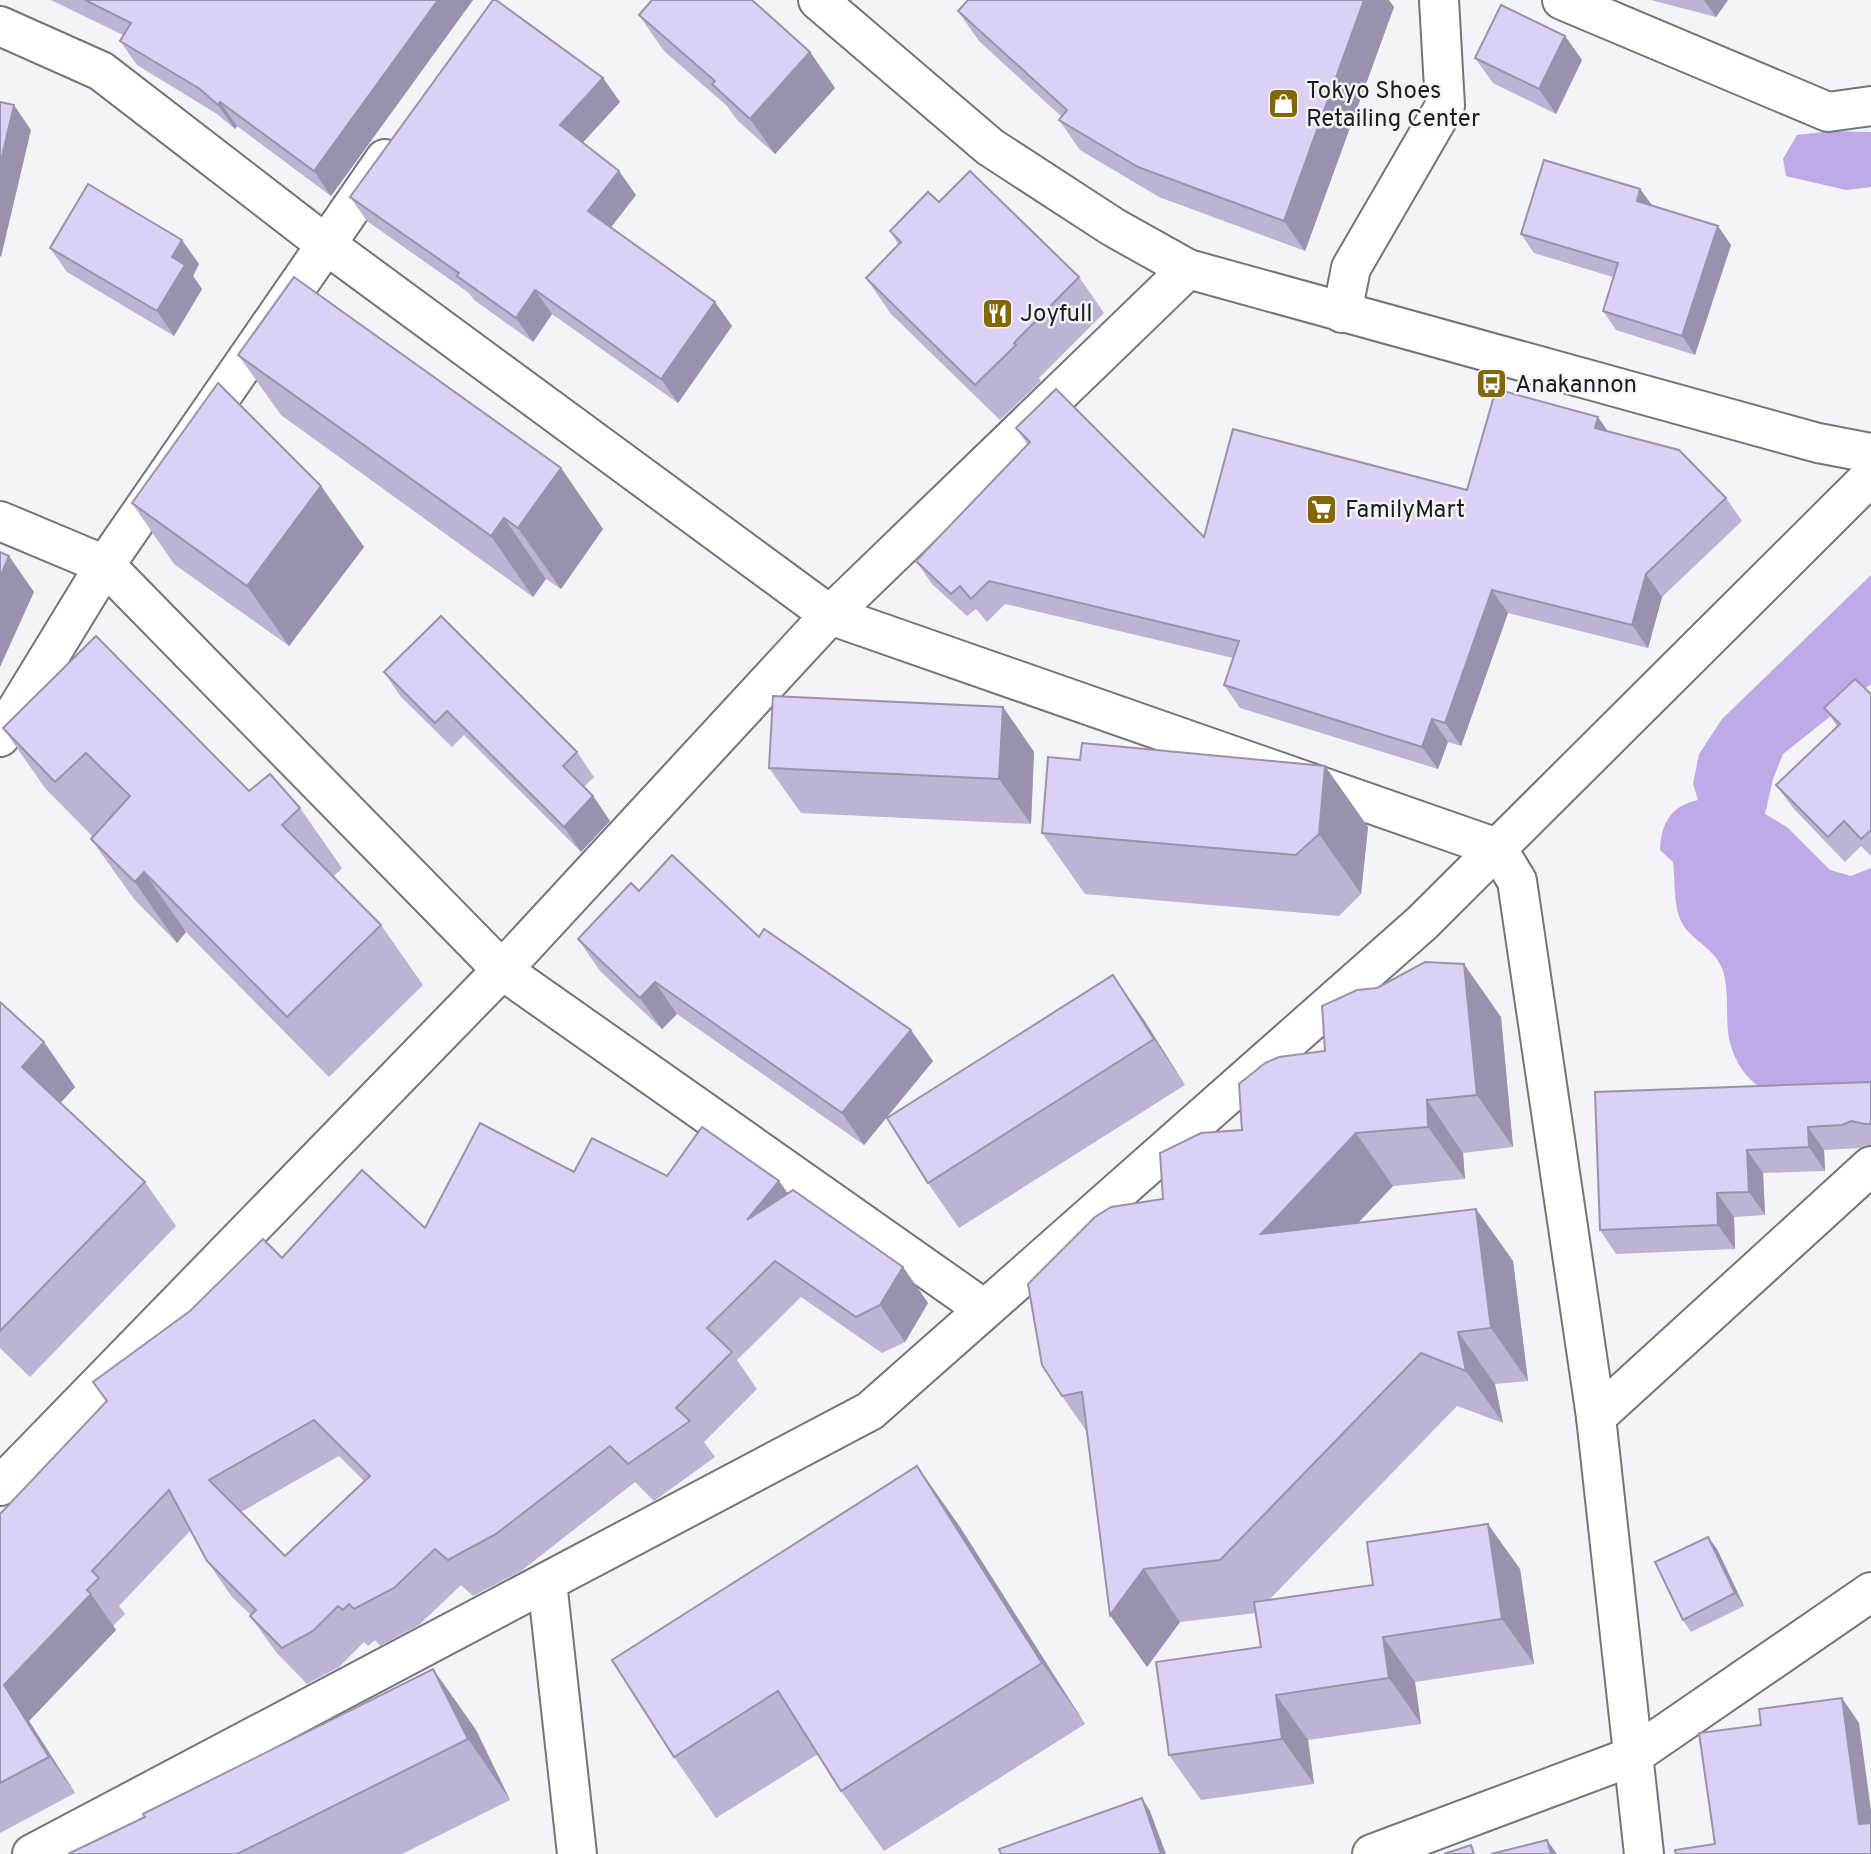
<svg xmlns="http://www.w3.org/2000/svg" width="1871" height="1854" viewBox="0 0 1871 1854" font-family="Overpass,sans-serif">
	<rect width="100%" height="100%" fill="#f4f3f7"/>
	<g fill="#beaae6">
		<polygon points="1832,131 1871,132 1871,187 1846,190 1786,176 1783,159 1797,135"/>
		<path d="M1871,575V684L1783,754L1773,779L1765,814L1787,827L1830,870L1851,876L1871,868V1118C1813,1105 1744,1108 1729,1038C1725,1016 1730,989 1722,968C1715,951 1697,942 1686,929C1672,912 1676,883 1673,862L1660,850C1661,823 1671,806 1698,800L1693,784L1699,754L1722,719Z"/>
	</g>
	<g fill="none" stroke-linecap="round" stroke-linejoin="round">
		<defs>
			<g id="minor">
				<polyline points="818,0 990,147 1113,227 1188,269 1818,443 1871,453"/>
				<polyline points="1562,0 1828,112 1871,106"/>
				<polyline points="0,26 101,71 324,243 830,615 1497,848 1517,881 1596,1417 1644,1854"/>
				<polyline points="1342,313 1351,268 1445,106 1439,0"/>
				<polyline points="0,521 105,565 502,970 984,1309"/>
				<polyline points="0,737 105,565 385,159"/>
				<polyline points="1596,1417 1871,1166"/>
				<polyline points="0,1486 502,970 830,615 1188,269"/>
				<polyline points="547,1582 577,1854"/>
				<polyline points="32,1854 870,1411 1422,923 1871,476"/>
				<polyline points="1372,1854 1631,1757 1871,1592"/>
			</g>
		</defs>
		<use href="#minor" stroke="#757478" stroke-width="42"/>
		<use href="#minor" stroke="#fff" stroke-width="38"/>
	</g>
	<g fill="#bdb3d3" fill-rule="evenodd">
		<polygon points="51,0 473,0 331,196 237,126 235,129 217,114 137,65 120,41 123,35"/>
		<polygon points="1651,0 1728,0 1716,17"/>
		<polygon points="1394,7 1305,251 1159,197 1080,150 1059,120 1062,117 979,41 958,11"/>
		<polygon points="639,15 810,52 835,88 775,154 737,120 727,106 664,51"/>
		<polygon points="1565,36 1582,60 1556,114 1493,83 1475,58"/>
		<polygon points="603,78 620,102 583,142 636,195 611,227 732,326 678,403 552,314 533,342 474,300 469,293 367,221 350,197"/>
		<polygon points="1640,189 1652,205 1731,245 1695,355 1616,330 1603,311 1613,277 1534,253 1521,234"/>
		<polygon points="939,202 1079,277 1104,313 1039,378 1041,381 1000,420 891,314 866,278 899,245 890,231"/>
		<polygon points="50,248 199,264 193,276 202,289 174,336 67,272"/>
		<polygon points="238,355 561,468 603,529 561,589 546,579 533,597 281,415"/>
		<polygon points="1016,428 1204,537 1467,490 1608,432 1726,498 1742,521 1662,597 1648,648 1508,613 1461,746 1448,742 1438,769 1240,708 1224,685 1233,658 1005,604 987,622 976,609 967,616 932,584 916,561 1028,445"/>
		<polygon points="321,486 364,547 289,646 174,564 132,503"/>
		<polygon points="384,672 577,752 594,777 584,787 593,796 610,821 581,852 464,735 452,747 401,697"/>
		<polygon points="1871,694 1871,856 1861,846 1845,862 1794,809 1776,785 1837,726 1824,708"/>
		<polygon points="1003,707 1034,752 1031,824 801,813 769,768"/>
		<polygon points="3,728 249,791 300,808 342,868 333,877 381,925 423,985 329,1077 186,932 177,943 134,899 91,839 93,837 45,788"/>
		<polygon points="1080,760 1325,766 1368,827 1361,894 1339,916 1085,894 1042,833"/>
		<polygon points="639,891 759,937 933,1061 864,1145 677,1014 662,1029 600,971 578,939"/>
		<polygon points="1113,975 1144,1020 1185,1085 959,1228 928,1183"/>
		<polygon points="1377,988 1501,1017 1513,1147 1463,1153 1465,1179 1393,1186 1358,1223 1476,1209 1513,1261 1528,1381 1495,1384 1503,1423 1457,1406 1269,1600 1520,1569 1534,1664 1415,1682 1421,1724 1308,1740 1314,1784 1201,1800 1169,1755 1261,1647 1256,1613 1180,1622 1147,1667 1110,1615 1087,1432 1062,1396 1163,1199 1242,1130 1325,1051"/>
		<polygon points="0,1002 44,1042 75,1087 60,1103 145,1182 176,1226 30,1377 0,1348"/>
		<polygon points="1871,1082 1871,1145 1867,1145 1859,1148 1824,1150 1825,1171 1763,1173 1765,1215 1734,1217 1735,1249 1616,1254 1600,1230"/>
		<path d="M574,1172L779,1181L788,1194L903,1267L928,1303L905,1342L882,1353L801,1297L737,1360L757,1389L704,1442L715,1457L654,1501L635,1482L521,1571L473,1596L461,1585L419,1625L380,1646L375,1640L368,1646L364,1642L339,1667L307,1684L276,1652L250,1616L251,1615L232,1597L207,1561L191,1530L119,1606L125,1614L113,1626L116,1630L29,1721L75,1793L0,1833V1514L107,1402L93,1382L282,1258L425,1228ZM339,1456L364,1481L285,1556L241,1512Z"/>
		<polygon points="917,1466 960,1527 1085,1724 884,1851 841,1791 818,1754 716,1818 674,1757"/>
		<polygon points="1708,1537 1717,1549 1744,1606 1691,1632 1683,1620"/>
		<polygon points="433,1669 476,1730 510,1800 402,1854 68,1854 145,1817"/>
	</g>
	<g fill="#9a92ac">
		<polygon points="438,0 473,0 331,196 314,171"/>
		<polygon points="1364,0 1389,0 1394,7 1305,251 1284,221"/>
		<polygon points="1704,0 1728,0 1716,17"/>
		<polygon points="1565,36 1582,60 1556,114 1539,89"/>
		<polygon points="810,52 835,88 775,154 750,119"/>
		<polygon points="603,78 620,102 577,149 560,125"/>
		<polygon points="220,102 237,126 235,129 218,105"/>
		<polygon points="14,105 31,130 1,257 0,256 0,165"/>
		<polygon points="619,171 636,195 605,235 588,211"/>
		<polygon points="1640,189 1654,208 1637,201"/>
		<polygon points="1718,226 1731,245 1695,355 1682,336"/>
		<polygon points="182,240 199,264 193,276 202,289 174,336 157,311 172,257"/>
		<polygon points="535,290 552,314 533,342 516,318"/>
		<polygon points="715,302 732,326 678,403 661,379"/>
		<polygon points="1598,417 1614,440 1595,428"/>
		<polygon points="561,468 603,529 561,589 518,528"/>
		<polygon points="321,486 364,547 289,646 247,586"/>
		<polygon points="504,518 546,579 533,597 491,536"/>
		<polygon points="9,556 34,592 0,667 0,577"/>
		<polygon points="1646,574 1662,597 1648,648 1632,625"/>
		<polygon points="1492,590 1508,613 1461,746 1445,723"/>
		<polygon points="1003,707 1034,752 1031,824 999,779"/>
		<polygon points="1432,719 1448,742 1438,769 1422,747"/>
		<polygon points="1325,766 1368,827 1361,894 1319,834"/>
		<polygon points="593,796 610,821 581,852 564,827"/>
		<polygon points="144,872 186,932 177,943 135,882"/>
		<polygon points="1464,964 1501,1017 1513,1147 1477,1095"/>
		<polygon points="1113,975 1144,1020 1185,1085 1154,1039"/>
		<polygon points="655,982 677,1014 662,1029 640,998"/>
		<polygon points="911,1030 933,1061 864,1145 842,1113"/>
		<polygon points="44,1042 75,1087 53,1111 22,1067"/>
		<polygon points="1427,1100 1463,1153 1465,1179 1428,1127"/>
		<polygon points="1808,1127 1824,1150 1825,1171 1809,1147"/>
		<polygon points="1356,1133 1393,1186 1298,1286 1261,1234"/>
		<polygon points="1747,1150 1763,1173 1765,1215 1749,1192"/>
		<polygon points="779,1181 805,1217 747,1220"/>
		<polygon points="1717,1193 1734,1217 1735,1249 1718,1225"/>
		<polygon points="1476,1209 1513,1261 1528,1381 1491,1328"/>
		<polygon points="903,1267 928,1303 905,1342 880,1305"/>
		<polygon points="1458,1332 1495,1384 1503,1423 1466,1371"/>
		<polygon points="917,1466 960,1527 1085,1724 1042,1663"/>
		<polygon points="1488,1524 1520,1569 1534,1664 1502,1619"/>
		<polygon points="1708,1537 1717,1549 1744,1606 1735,1593"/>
		<polygon points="1144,1569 1180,1622 1147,1667 1110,1615"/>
		<polygon points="91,1594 116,1630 29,1721 75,1793 49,1757 4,1685"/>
		<polygon points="1383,1637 1415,1682 1421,1724 1389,1678"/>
		<polygon points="433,1669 476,1730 510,1800 468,1739"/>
		<polygon points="1276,1695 1308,1740 1314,1784 1282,1739"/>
		<polygon points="1842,1698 1859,1723 1871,1810 1871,1842 1859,1824"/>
		<polygon points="1142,1798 1150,1811 1166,1854 1161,1854"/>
		<polygon points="1547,1840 1557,1854 1551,1854"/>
	</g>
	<g fill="#dcd0f5" stroke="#9a92ac" stroke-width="2" fill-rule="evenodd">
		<polygon points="85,0 438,0 314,171 220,102 218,105 200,89 120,41 131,23"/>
		<polygon points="493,0 496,0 603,78 560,125 619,171 588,211 715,302 661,379 535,290 516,318 457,276 459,273 350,197"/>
		<polygon points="652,0 752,0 810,52 750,119 712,84 715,81 639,15"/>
		<polygon points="968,0 1364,0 1284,221 1138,167 1059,120 1067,110 958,11"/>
		<polygon points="1501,5 1565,36 1539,89 1475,58"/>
		<polygon points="0,102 14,105 0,165"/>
		<polygon points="1544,160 1640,189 1637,201 1718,226 1682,336 1603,311 1618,263 1521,234"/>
		<polygon points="970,171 1079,277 1014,343 1016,345 975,385 866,278 901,242 890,231 928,192 939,202"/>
		<polygon points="88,184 182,240 172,257 185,265 157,311 50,248"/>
		<polygon points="294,277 561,468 518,528 504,518 491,536 238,355"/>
		<polygon points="218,383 321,486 247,586 132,503"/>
		<polygon points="1056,389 1204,537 1233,429 1467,490 1496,389 1598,417 1595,428 1679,450 1726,498 1646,574 1632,625 1492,590 1445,723 1432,719 1422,747 1224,685 1239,641 989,581 971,599 960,586 951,594 916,561 1030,442 1016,428"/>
		<polygon points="0,552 9,556 0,577"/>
		<polygon points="441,616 577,752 563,766 593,796 564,827 447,711 435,723 384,672"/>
		<polygon points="96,636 249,791 270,774 300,808 282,825 381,925 287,1017 144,872 135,882 91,839 130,796 86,753 55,782 3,728"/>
		<polygon points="1855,679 1871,694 1871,830 1861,839 1844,821 1828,837 1776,785 1840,724 1824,708"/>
		<polygon points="773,696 1003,707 999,779 769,768"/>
		<polygon points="1082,743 1325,766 1319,834 1296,855 1042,833 1048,757 1080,760"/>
		<polygon points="672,855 759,937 764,929 911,1030 842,1113 655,982 640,998 578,939 631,883 639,891"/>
		<polygon points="1425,962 1464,964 1477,1095 1427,1100 1428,1127 1356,1133 1261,1234 1476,1209 1491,1328 1458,1332 1466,1371 1421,1353 1220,1560 1144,1569 1110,1615 1082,1392 1062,1396 1042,1365 1028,1284 1095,1217 1111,1207 1163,1199 1160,1153 1201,1133 1242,1130 1239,1084 1265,1063 1279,1057 1325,1051 1322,1006 1357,990 1377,988"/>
		<polygon points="1113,975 1154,1039 928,1183 887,1118"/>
		<polygon points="0,1002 44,1042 22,1067 145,1182 0,1331"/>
		<polygon points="1871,1082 1871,1124 1865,1124 1851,1121 1842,1125 1808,1127 1809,1147 1747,1150 1749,1192 1717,1193 1718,1225 1600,1230 1595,1092"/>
		<path d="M480,1123L574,1172L592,1138L667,1176L702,1127L779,1181L747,1220L793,1190L903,1267L880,1305L856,1317L775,1261L707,1328L732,1352L676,1408L690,1421L628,1464L610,1446L496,1534L448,1560L435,1549L394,1588L354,1609L349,1604L343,1610L338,1606L313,1631L282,1648L250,1616L256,1610L207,1561L169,1490L92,1571L99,1578L87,1590L91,1594L4,1685L49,1757L0,1783V1514L107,1401L93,1382L190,1311L263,1239L282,1258L362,1170L425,1228ZM314,1420L370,1476L285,1556L209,1480Z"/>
		<polygon points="917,1466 1042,1663 841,1791 778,1691 674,1757 612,1660"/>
		<polygon points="1488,1524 1502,1619 1383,1637 1389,1678 1276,1695 1282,1739 1169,1755 1156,1662 1261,1647 1254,1602 1373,1585 1367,1542"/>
		<polygon points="1708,1537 1735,1593 1683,1620 1655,1562"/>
		<polygon points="433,1669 468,1739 237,1854 68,1854 145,1817 143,1814"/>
		<polygon points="1842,1698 1859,1824 1871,1823 1871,1854 1676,1854 1675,1850 1715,1844 1699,1733 1761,1725 1759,1709"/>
		<polygon points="1142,1798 1161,1854 1001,1854 999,1849"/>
		<polygon points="1547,1840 1551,1854 1491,1854"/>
		<polygon points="1471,1845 1474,1854 1444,1854"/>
	</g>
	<defs>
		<symbol id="shop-square" viewBox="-11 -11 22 22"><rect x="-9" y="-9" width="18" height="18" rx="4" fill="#836700" stroke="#f4f3f7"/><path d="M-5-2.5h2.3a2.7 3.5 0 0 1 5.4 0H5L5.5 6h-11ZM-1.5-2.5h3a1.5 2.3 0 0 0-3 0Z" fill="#fff"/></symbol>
		<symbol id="restaurant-square" viewBox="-11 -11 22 22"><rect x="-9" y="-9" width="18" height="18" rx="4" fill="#836700" stroke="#f4f3f7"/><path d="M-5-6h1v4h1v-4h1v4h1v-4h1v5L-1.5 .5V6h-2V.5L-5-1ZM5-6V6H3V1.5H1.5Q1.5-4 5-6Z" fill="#fff"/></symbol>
		<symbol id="bus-square" viewBox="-11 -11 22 22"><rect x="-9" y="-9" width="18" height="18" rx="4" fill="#836700" stroke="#f4f3f7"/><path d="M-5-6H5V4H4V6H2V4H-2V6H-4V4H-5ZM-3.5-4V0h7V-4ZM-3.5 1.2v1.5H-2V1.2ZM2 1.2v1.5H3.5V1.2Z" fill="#fff"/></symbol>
		<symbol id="supermarket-square" viewBox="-11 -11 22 22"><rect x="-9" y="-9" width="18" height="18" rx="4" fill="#836700" stroke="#f4f3f7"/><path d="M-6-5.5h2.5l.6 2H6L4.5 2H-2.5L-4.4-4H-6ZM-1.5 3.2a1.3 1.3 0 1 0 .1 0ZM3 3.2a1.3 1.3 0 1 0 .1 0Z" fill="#fff"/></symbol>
	</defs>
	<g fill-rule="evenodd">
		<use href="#shop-square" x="1266" y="86" width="35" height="35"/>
		<use href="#restaurant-square" x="980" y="296" width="35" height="35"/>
		<use href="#bus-square" x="1474" y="366" width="35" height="35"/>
		<use href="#supermarket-square" x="1304" y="492" width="35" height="35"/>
	</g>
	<g text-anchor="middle" stroke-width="5" stroke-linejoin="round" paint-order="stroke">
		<g font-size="24" fill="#1d1c1e" stroke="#f4f3f7" text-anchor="start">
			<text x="1306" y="98">Tokyo Shoes<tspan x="1306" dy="28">Retailing Center</tspan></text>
			<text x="1020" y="321">Joyfull</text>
			<text x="1515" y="392">Anakannon</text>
			<text x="1345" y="517">FamilyMart</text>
		</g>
	</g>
</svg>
